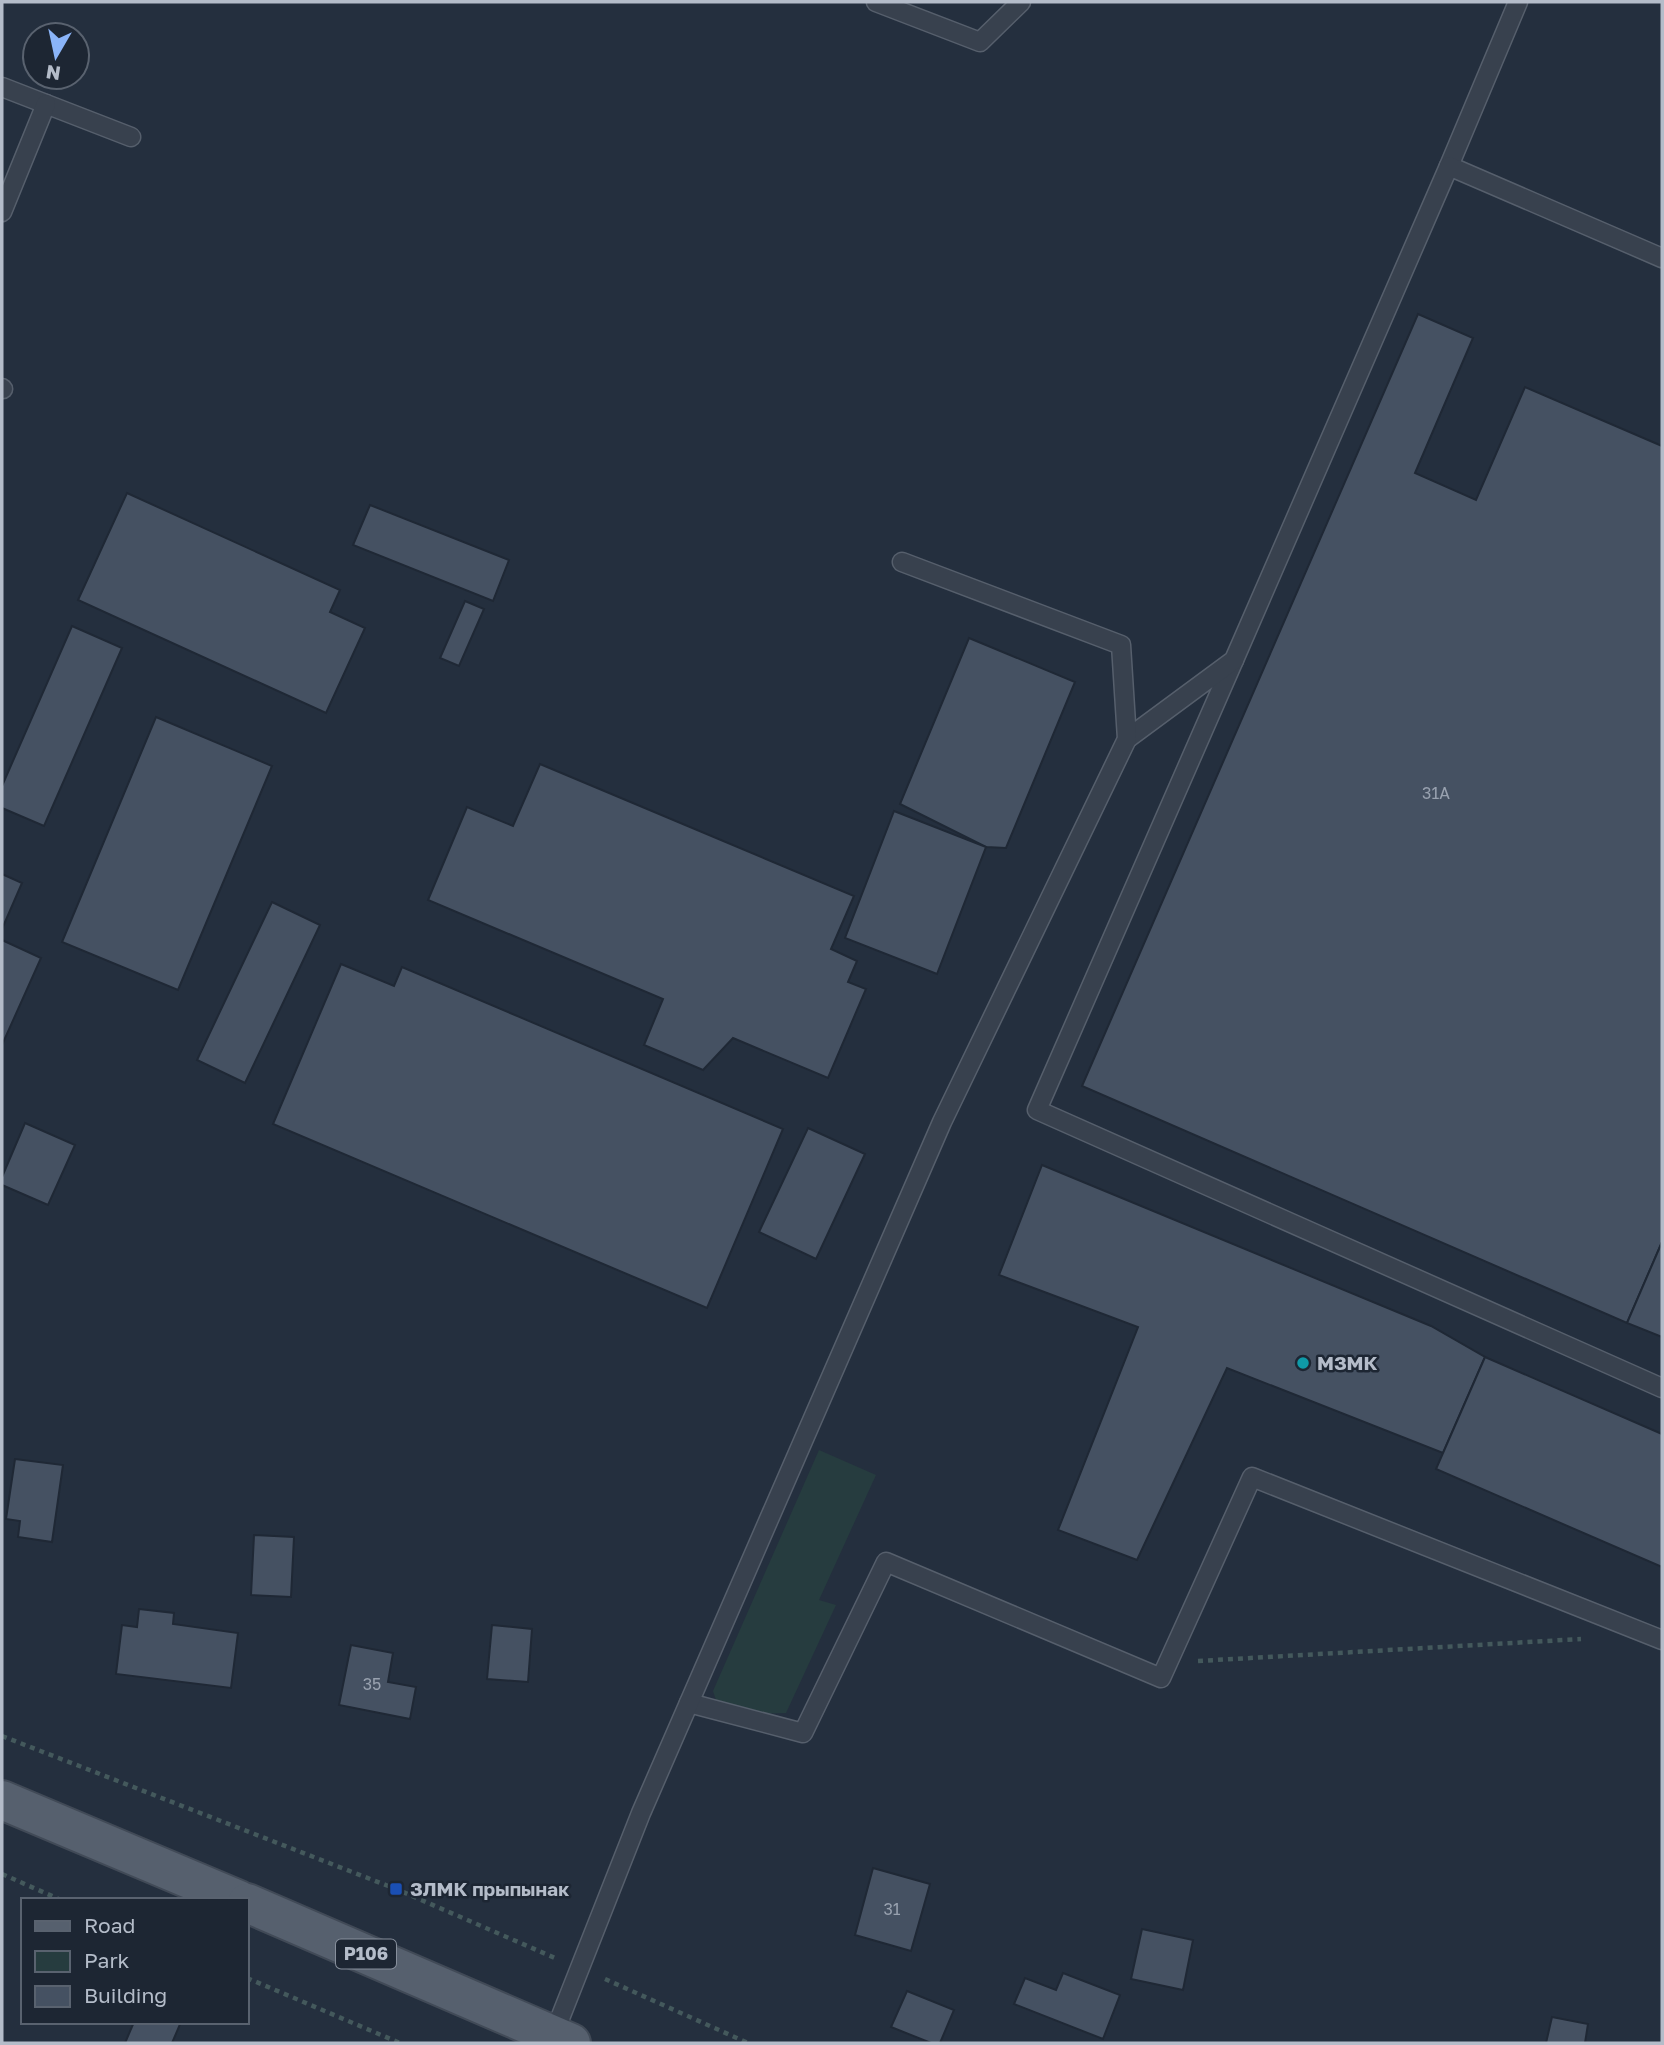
<svg xmlns="http://www.w3.org/2000/svg" width="1664" height="2045" viewBox="0 0 1664 2045" font-family="'Golos Text',sans-serif">
	<rect width="100%" height="100%" fill="#242f3e"/>
	<polygon fill="#263c3f" points="819,1450 876,1475 819,1600 836,1605 786,1713 752,1714 716,1700 713,1691"/>
	<g fill="#455162" stroke="#1f2835" stroke-width="2">
		<polygon points="1418,314 1473,338 1415,473 1476,500 1525,387 1662,446 1662,1242 1627,1323 1082,1086"/>
		<polygon points="127,493 340,590 330,612 365,628 326,713 78,600"/>
		<polygon points="370,505 509,560 493,601 353,545"/>
		<polygon points="465,601 484,609 459,666 440,658"/>
		<polygon points="72,626 122,648 44,826 2,808 2,786"/>
		<polygon points="969,638 1075,682 1006,848 986,847 900,804"/>
		<polygon points="156,717 272,766 178,990 62,942"/>
		<polygon points="540,764 854,896 831,949 857,961 848,982 866,989 828,1078 733,1038 703,1070 644,1045 663,999 428,900 467,807 513,826"/>
		<polygon points="894,811 986,847 937,974 845,938"/>
		<polygon points="2,874 22,883 2,929"/>
		<polygon points="272,902 320,925 245,1083 197,1060"/>
		<polygon points="2,940 41,958 2,1045"/>
		<polygon points="341,964 394,986 402,967 783,1129 707,1308 273,1124"/>
		<polygon points="25,1123 75,1145 48,1205 2,1185 2,1177"/>
		<polygon points="808,1128 865,1154 816,1259 759,1232"/>
		<polygon points="1042,1165 1431,1326 1485,1357 1443,1453 1227,1368 1137,1560 1058,1530 1138,1327 999,1275"/>
		<polygon points="1662,1242 1662,1337 1627,1323"/>
		<polygon points="1485,1357 1662,1434 1662,1567 1436,1469"/>
		<polygon points="15,1459 63,1465 52,1542 18,1537 20,1521 6,1519"/>
		<polygon points="254,1535 294,1537 291,1597 251,1595"/>
		<polygon points="139,1609 174,1613 173,1624 238,1633 231,1688 116,1674 122,1625 137,1627"/>
		<polygon points="492,1625 532,1629 528,1682 487,1679"/>
		<polygon points="351,1645 393,1653 388,1682 416,1687 410,1719 339,1705"/>
		<polygon points="873,1868 930,1884 911,1951 855,1935"/>
		<polygon points="1142,1929 1193,1940 1183,1990 1131,1979"/>
		<polygon points="1063,1973 1120,1995 1103,2039 1014,2004 1025,1978 1056,1990"/>
		<polygon points="907,1991 954,2010 940,2043 931,2043 891,2027"/>
		<polygon points="1552,2017 1588,2024 1585,2043 1546,2043"/>
		<polygon points="134,2022 181,2022 172,2043 125,2043"/>
	</g>
	<g fill="none" stroke-linecap="round" stroke-linejoin="round">
		<defs>
			<g id="service">
				<polyline points="876,2 980,42 1021,2"/>
				<polyline points="2,87 131,137"/>
				<polyline points="1449,166 1518,2"/>
				<polyline points="2,212 46,104"/>
				<polyline points="2,388 3,389"/>
				<polyline points="1234,660 1037,1110 1662,1388"/>
				<polyline points="1127,739 1234,660 1449,166 1662,258"/>
				<polyline points="689,1703 803,1733 886,1562 1161,1678 1252,1477 1662,1640"/>
				<polyline points="553,2036 641,1813 942,1122 1127,739 1121,645 902,562"/>
			</g>
			<g id="primary">
				<polyline points="2,1800 239,1900"/>
				<polyline points="247,1903 571,2043"/>
			</g>
		</defs>
		<use href="#service" stroke="#565f6c" stroke-width="21"/>
		<use href="#primary" stroke="#414a57" stroke-width="42"/>
		<g stroke="#44595c" stroke-width="4.5" stroke-dasharray="5 5" stroke-linecap="butt">
			<polyline points="1198,1661 1581,1639"/>
			<polyline points="2,1736 396,1889 555,1958"/>
			<polyline points="2,1874 61,1900"/>
			<polyline points="247,1978 400,2043"/>
			<polyline points="605,1979 748,2043"/>
		</g>
		<use href="#service" stroke="#38414e" stroke-width="18"/>
		<use href="#primary" stroke="#56606e" stroke-width="38"/>
	</g>
	<circle fill="#0f9aa8" stroke="#1d2633" stroke-width="2.5" cx="1303" cy="1363" r="7"/>
	<rect fill="#1a4fb4" stroke="#1d2633" stroke-width="2.5" x="389" y="1882" width="14" height="14" rx="3.5"/>
	<g text-anchor="middle" stroke-width="5" stroke-linejoin="round" paint-order="stroke">
		<g font-size="16" fill="#98a1af">
			<text x="1436" y="799">31А</text>
			<text x="372" y="1690">35</text>
			<text x="892" y="1915">31</text>
		</g>
		<rect fill="#1d2633" stroke="#878f9c" stroke-width="2" x="336" y="1939.5" width="60" height="29" rx="5"/>
		<g font-size="18" font-weight="bold" fill="#b4bcc9">
			<text x="366" y="1960">Р106</text>
		</g>
		<g font-size="19" font-weight="bold" fill="#b4bcc9" stroke="#1d2633" text-anchor="start">
			<text x="1317" y="1370">МЗМК</text>
			<text x="410" y="1896">ЗЛМК прыпынак</text>
		</g>
	</g>
	<rect width="1664" height="2045" fill="none" stroke="#b4bcc9" stroke-width="7"/>
	<rect x="21" y="1898" width="228" height="126" fill="#1d2633" stroke="#59626f" stroke-width="2"/>
	<rect x="35" y="1921" width="35" height="10" fill="#56606e" stroke="#59626f" stroke-width="2"/>
	<text x="84" y="1933" font-size="21" fill="#b4bcc9">Road</text>
	<rect x="35" y="1951" width="35" height="21" fill="#263c3f" stroke="#59626f" stroke-width="2"/>
	<text x="84" y="1968" font-size="21" fill="#b4bcc9">Park</text>
	<rect x="35" y="1986" width="35" height="21" fill="#455162" stroke="#59626f" stroke-width="2"/>
	<text x="84" y="2003" font-size="21" fill="#b4bcc9">Building</text>
	<g transform="translate(56 56) rotate(189)"><circle r="33" fill="#1d2633" stroke="#59626f" stroke-width="2"/>
	<path d="M0-5L12 26L0 18L-12 26Z" fill="#8ab4f8"/>
	<text y="-10" font-size="19" font-weight="bold" text-anchor="middle" fill="#b4bcc9">N</text>
	</g>
</svg>
